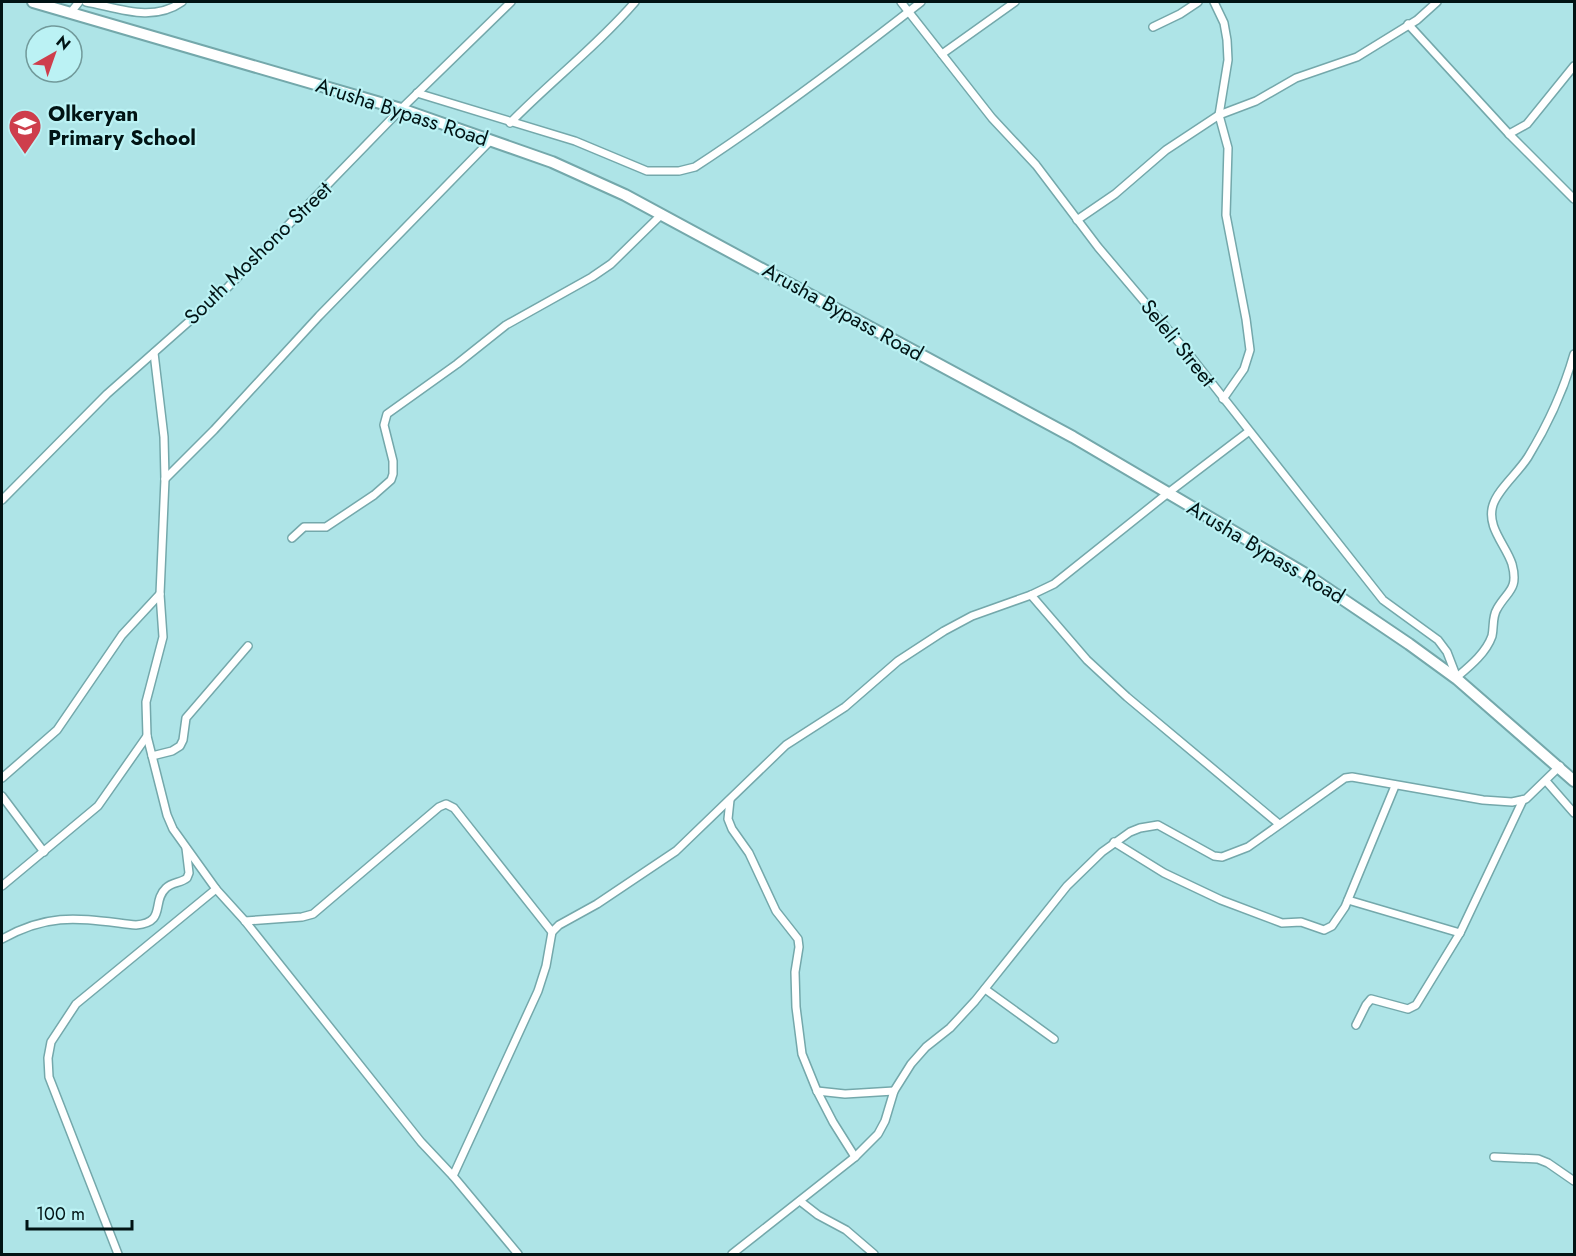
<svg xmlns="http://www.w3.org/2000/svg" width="1576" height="1256" viewBox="0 0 1576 1256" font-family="Jost,sans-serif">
	<rect width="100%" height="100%" fill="#aee4e7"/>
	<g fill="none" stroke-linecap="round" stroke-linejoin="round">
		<defs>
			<g id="street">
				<path d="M86,2C118,8 152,23 182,2"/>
				<polyline points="901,2 992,118 1036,165 1098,247 1192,358 1383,600 1438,640 1447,652 1457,678"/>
				<polyline points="1214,2 1224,23 1227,40 1228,60 1219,115 1228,148 1226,215 1246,319 1250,350 1244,369 1223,399"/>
				<polyline points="71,12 79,2"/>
				<polyline points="1408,24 1509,134 1574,199"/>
				<polyline points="1153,27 1180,14 1198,2"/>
				<polyline points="942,54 1015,2"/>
				<path d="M417,93L575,141L647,171H679L695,167C773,116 847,60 921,2"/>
				<path d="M510,123C551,81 597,46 635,2"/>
				<polyline points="1509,134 1527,124 1574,66"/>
				<polyline points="1077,220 1115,194 1166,150 1219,115 1256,101 1296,78 1357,57 1417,20 1437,2"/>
				<polyline points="154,353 164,437 165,479 160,594 163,637 146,702 147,736 167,815 173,829 216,889 245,921 421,1142 453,1176 518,1254"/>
				<polyline points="165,479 214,430 319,316 491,140"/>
				<polyline points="2,500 107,394 228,287 401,109 511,2"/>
				<polyline points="292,538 304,527 326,527 374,495 391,480 393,474 393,461 384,425 387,414 457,364 506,325 592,277 611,264 662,214"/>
				<polyline points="1031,595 1087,660 1127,697 1279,824"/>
				<path d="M1457,677C1470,666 1486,653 1492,636C1494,627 1492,617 1497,609C1507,591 1519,590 1512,564C1506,545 1486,527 1493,505C1498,489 1518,473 1528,457C1547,426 1564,389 1574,354"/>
				<polyline points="152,756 172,751 180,746 183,740 186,718 248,646"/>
				<polyline points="2,778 57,730 122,635 160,594"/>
				<polyline points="1546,781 1574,813"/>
				<polyline points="2,796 44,852"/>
				<polyline points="730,800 728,819 732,829 749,853 776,911 798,939 799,947 795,972 796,1007 802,1054 817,1091 833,1122 855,1157"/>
				<polyline points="1114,842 1164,873 1221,900 1282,923 1301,922 1324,930 1332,926 1345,907 1395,786"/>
				<polyline points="2,886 98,806 147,736"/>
				<polyline points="1348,900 1460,933"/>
				<polyline points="245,921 302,917 313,914 439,807 446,804 454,808 552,932"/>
				<path d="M2,939C51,911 82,919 136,925C167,922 151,902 166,888C172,882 181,883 187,878L189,873L186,848"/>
				<polyline points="985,989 1054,1039"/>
				<polyline points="1356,1025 1366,1005 1371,999 1408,1009 1416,1005 1460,933 1523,800"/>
				<polyline points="817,1091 845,1094 894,1091"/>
				<polyline points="1494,1157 1538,1159 1548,1163 1574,1181"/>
				<polyline points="453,1176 538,991 546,966 552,932 559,925 597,904 676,851 786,745 845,707 898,661 944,631 972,616 1031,595 1054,584 1168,493 1248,432"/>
				<polyline points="800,1201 818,1215 846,1230 874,1254"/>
				<polyline points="118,1254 49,1077 48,1058 51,1042 76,1004 216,889"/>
				<polyline points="732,1254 855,1157 878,1134 885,1121 894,1091 911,1064 926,1047 950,1028 975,1001 1067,886 1102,852 1130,832 1140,828 1158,825 1214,856 1222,857 1248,847 1345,778 1352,777 1483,800 1512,802 1526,799 1560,766"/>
			</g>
			<polyline id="primary" points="33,2 401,109 552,162 625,195 1073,437 1304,573 1409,644 1457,679 1574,781"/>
		</defs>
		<use href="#street" stroke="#74a8ab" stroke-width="10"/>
		<use href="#primary" stroke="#74a8ab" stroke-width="14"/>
		<use href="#street" stroke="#fff" stroke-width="7"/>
		<use href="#primary" stroke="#fff" stroke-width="10"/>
	</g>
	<defs>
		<symbol id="school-pin" viewBox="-11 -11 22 30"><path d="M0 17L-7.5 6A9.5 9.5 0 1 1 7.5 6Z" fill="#ce3e4c" stroke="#bbf2f4"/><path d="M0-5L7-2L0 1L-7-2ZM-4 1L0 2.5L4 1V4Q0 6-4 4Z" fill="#fff"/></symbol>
	</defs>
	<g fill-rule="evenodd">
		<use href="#school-pin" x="6" y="107" width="38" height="52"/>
	</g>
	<g text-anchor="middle" stroke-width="4.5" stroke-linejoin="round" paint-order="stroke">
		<g font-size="21" fill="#011314" stroke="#bbf2f4">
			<text transform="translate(402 112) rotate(18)" y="7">Arusha Bypass Road</text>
			<text transform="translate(258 253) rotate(-44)" y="7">South Moshono Street</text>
			<text transform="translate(843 312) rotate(29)" y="7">Arusha Bypass Road</text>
			<text transform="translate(1178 343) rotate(51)" y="7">Seleli Street</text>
			<text transform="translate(1266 552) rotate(31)" y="7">Arusha Bypass Road</text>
		</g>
		<g font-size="21" font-weight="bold" fill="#011314" stroke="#bbf2f4" text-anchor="start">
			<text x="48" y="121">Olkeryan<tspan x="48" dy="24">Primary School</tspan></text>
		</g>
	</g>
	<rect width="1576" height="1256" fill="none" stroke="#011314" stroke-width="6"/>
	<g transform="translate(54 54) rotate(40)"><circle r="28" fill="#bbf2f4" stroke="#71999a" stroke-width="1.5"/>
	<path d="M0-4.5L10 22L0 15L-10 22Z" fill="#ce3e4c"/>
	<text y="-9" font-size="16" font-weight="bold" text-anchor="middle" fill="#011314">N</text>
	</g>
	<path d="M27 1220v9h105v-9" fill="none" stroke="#011314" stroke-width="3"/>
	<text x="36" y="1220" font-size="18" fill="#011314" stroke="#bbf2f4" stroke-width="4.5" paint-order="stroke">100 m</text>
</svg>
